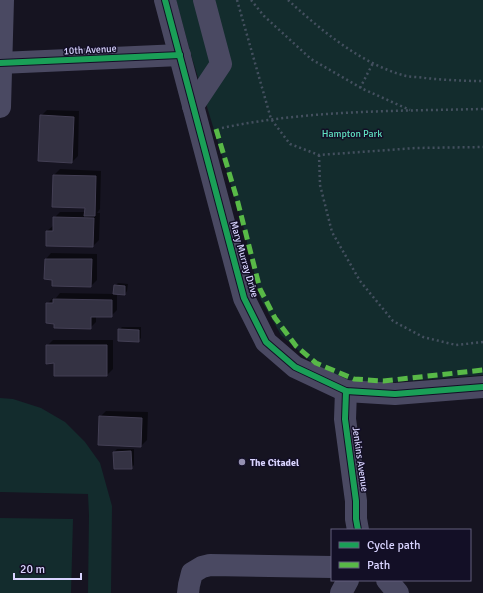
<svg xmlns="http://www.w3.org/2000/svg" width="483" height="593" viewBox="0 0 483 593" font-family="Signika,sans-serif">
	<rect width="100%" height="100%" fill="#161421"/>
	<g fill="#132c2d">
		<polygon points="176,0 483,0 483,375 383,383 355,382 331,373 309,360 281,335 260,298 242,221 192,58"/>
		<polygon points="0,398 13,399 41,408 65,422 85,442 100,463 112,506 111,593 88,593 89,515 88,494 0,492"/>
		<polygon points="0,518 73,519 71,593 0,593"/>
	</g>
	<g fill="#0007">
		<polygon points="47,110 79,111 78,156 72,162 41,116"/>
		<polygon points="60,169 101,171 100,209 97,213 100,213 99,240 93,246 47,245 47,231 54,225 54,218 60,212 86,212 86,207 54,175"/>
		<polygon points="51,253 97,254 97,280 91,286 53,279 46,259"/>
		<polygon points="118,283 128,284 127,291 125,294 117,293 117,310 111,316 96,316 96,322 90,328 55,323 47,304 53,298 56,298 60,293 114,294 115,286"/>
		<polygon points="122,327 141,327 141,338 138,341 119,330"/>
		<polygon points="53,340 113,340 113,369 107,375 55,362 47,346"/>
		<polygon points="106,411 148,412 147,440 141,446 100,417"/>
		<polygon points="117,449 134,449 134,465 131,468 114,452"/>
	</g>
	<g fill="#343243" stroke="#433f54">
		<polygon points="40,115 74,117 72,163 38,161"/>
		<polygon points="53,175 96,176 95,216 84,216 85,208 52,207"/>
		<polygon points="53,217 94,218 93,247 46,246 46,231 53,231"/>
		<polygon points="45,259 92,259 91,287 52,286 52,280 44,279"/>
		<polygon points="114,285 125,286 125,295 113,294"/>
		<polygon points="53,299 112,300 112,317 91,317 91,329 54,328 54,324 46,323 46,303 53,303"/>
		<polygon points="118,329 139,330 139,342 118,341"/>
		<polygon points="46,345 107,345 107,376 54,376 54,363 46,364"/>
		<polygon points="99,416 142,418 141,447 98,445"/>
		<polygon points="131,451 132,469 114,469 113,452"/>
	</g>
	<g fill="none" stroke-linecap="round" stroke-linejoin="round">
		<g stroke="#44505f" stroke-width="2.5" stroke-dasharray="2 3" stroke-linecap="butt">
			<polyline points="237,0 271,119 290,144 319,155 416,148 483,147"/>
			<polyline points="251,0 264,16 311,59 363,89 410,110"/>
			<path d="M288,0C322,31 361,64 406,76C412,77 419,77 425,78C444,80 463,81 483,81"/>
			<polyline points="360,88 373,63"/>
			<path d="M222,128C307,110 396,111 483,109"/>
			<polyline points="319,155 320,185 332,232 360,281 393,321 423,337 456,345 483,342"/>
		</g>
		<g stroke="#4a4962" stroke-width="22">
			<polyline points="165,0 244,298 266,342 295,367 346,391 395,394 483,387"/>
			<polyline points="0,63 180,55"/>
			<polyline points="193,106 221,64 204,0"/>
			<polyline points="0,107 3,0"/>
			<polyline points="346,391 345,419 356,501 356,519 358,530"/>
			<polyline points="387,580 398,593"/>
			<polyline points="188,593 189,585 192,573 202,567 210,565 332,567"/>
			<polyline points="341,593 348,580"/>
		</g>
		<polyline stroke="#58b947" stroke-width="5" stroke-dasharray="10 5" stroke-linecap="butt" points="216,129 237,199 260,289 275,318 296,346 316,363 354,379 383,381 483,370"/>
		<defs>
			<g id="cycleway">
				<polyline points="165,0 244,298 266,342 295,367 346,391 395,394 483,387"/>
				<polyline points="0,63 180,55"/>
				<polyline points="346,391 345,419 356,501 356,519 358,530"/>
			</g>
		</defs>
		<use href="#cycleway" stroke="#130f26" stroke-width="8"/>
		<use href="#cycleway" stroke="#1a9f57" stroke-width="6"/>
	</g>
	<circle fill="#9591b1" stroke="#130f26" stroke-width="1.5" cx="242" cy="462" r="4"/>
	<g text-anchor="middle" stroke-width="3" stroke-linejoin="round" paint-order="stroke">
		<g font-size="10" fill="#d9d4ff" stroke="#130f26">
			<text transform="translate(90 49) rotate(-3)" y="4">10th Avenue</text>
			<text transform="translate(245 259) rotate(74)" y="4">Mary Murray Drive</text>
			<text transform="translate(361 459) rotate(82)" y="4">Jenkins Avenue</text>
		</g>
		<g font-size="10" fill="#5fe0c0" stroke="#130f26">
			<text x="352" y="137">Hampton Park</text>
		</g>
		<g font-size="10" font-weight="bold" fill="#d9d4ff" stroke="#130f26" text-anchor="start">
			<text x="250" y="466">The Citadel</text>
		</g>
	</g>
	<rect x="331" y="529" width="140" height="52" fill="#130f26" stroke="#625e7d"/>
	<rect x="339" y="542" width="20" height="6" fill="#1a9f57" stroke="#625e7d"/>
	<text x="367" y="549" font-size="12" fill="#d9d4ff">Cycle path</text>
	<rect x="339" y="562" width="20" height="6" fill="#58b947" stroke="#625e7d"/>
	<text x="367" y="569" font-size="12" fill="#d9d4ff">Path</text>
	<path d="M14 573v6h67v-6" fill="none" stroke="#d9d4ff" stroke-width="2"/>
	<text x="20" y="573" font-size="12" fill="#d9d4ff" stroke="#130f26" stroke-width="3" paint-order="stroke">20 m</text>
</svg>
